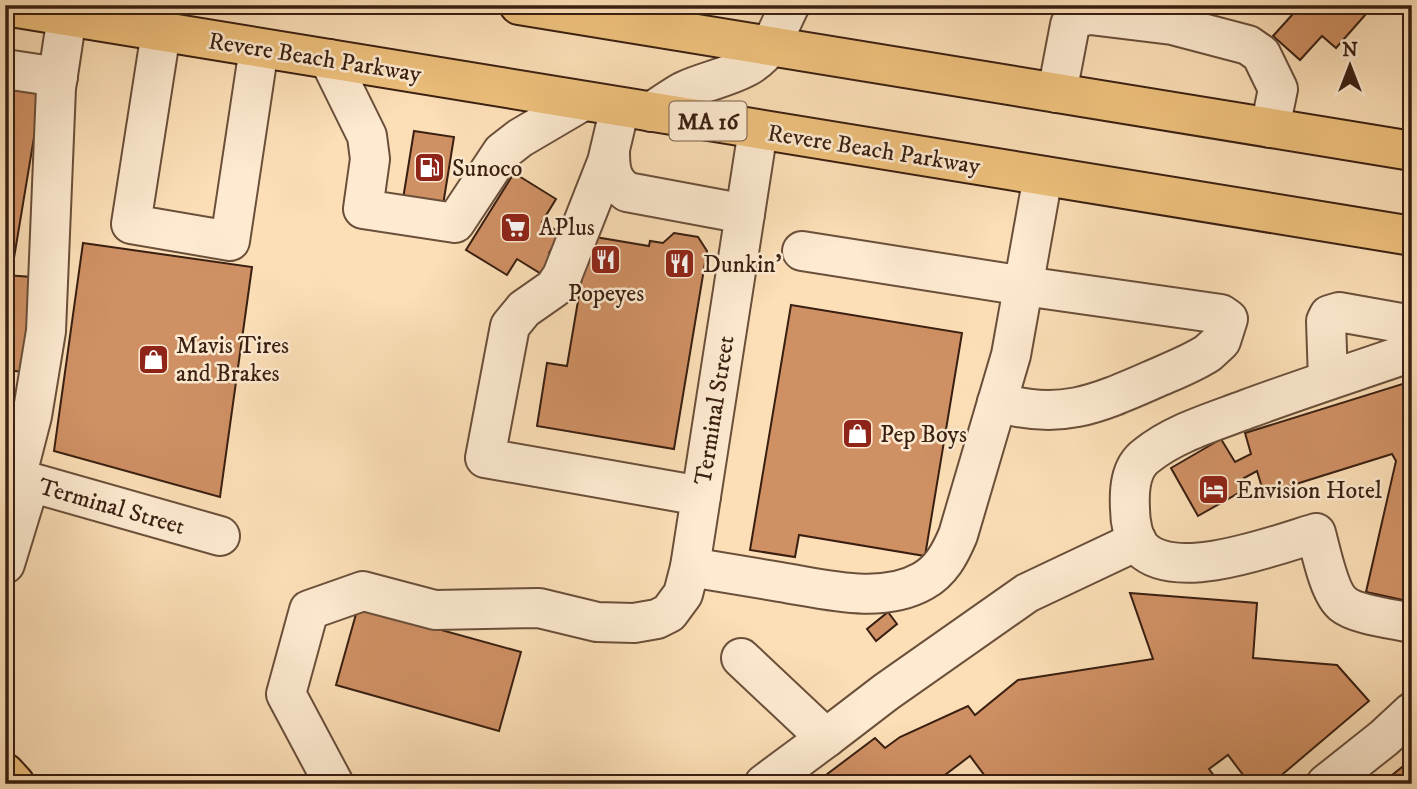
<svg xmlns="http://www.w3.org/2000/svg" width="1417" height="789" viewBox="0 0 1417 789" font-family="'IM FELL DW Pica',serif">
	<rect width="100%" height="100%" fill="#fcdfb7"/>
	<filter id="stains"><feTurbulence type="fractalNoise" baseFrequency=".00286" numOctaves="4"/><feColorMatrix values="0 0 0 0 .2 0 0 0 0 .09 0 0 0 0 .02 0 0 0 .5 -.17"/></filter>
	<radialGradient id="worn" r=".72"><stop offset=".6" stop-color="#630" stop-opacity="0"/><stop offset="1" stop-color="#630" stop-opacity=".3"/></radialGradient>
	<g fill="#cf9064" stroke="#391f11" stroke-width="2">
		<polygon points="1301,5 1374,5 1336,48 1322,36 1300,60 1273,36"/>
		<polygon points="5,83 42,89 14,258 5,257"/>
		<polygon points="414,131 454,137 443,205 403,199"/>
		<polygon points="514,173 556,199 542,222 561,233 549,253 554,256 543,275 517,259 507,275 466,250"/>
		<polygon points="674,233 698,237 707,251 674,449 537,426 547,363 567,366 589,236 649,246 650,241 663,243"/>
		<polygon points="83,243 252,267 220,497 54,451"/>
		<polygon points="5,275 32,277 24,372 5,370"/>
		<polygon points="791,305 962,333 925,556 799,535 795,557 750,550"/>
		<polygon points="1412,381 1412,602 1366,592 1396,461 1392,454 1264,494 1257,471 1244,478 1249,487 1198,516 1171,468 1221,439 1235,462 1251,454 1245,433"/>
		<polygon points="1130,593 1257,603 1253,658 1337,665 1369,701 1271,784 1250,784 1228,755 1209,769 1220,784 991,784 970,756 933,784 814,784 875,738 885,748 900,737 968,706 975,715 1018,680 1153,659"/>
		<polygon points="358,607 521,652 499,731 336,685"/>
		<polygon points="888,612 897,624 876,641 867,629"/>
		<polygon points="1412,759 1412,784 1381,784"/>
	</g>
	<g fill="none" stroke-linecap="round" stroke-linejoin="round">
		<defs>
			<g id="minor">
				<polyline points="161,32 131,224 230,241 259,48"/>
				<polyline points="329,59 367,136 370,159 363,209 455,223 502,152 520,138 583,101"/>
				<polyline points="5,69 58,77"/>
				<polyline points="1057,93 1070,25 1079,17 1090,15 1172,25 1248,45 1261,54 1278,89 1270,128"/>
				<polyline points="620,107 607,162 562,276 554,288 524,309 510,326 485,458 701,496"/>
				<path d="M651,112C662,105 673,97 684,91C713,77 752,75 770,45C778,33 783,18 790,5"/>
				<path d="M610,151C610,169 611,181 627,192L745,214"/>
				<path d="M802,251L1024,286L1221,314L1228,319L1221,341L1208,353C1191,364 1172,371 1154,379C1097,404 1060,421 997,402"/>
				<path d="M1412,352C1357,371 1301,389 1247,409C1213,422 1174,433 1146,456C1130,468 1129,490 1130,509C1130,521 1133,540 1142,549C1177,583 1276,545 1316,533C1321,551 1329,593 1343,604C1356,615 1394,619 1412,623"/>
				<polyline points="1328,380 1326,321 1329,315 1339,312 1412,325"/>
				<polyline points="5,475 220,536"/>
				<polyline points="16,478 32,416 46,331 56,88 67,16"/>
				<polyline points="5,564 30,482"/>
				<path d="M690,567C720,572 750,577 780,582C824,589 881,605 923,581C941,571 950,554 958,535L1011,355L1043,176"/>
				<polyline points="741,658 826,738 764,784"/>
				<polyline points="826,738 886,692 1027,593 1137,541"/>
				<polyline points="334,784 286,694 309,610 363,591 435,610 539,608 597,622 634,623 657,619 669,613 683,594 690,567 758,130"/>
				<polyline points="1326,784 1384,738 1412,712"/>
			</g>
			<polyline id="major" points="5,773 15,784"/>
			<g id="highway">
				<polyline points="519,5 1412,151"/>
				<polyline points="5,6 1412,236"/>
			</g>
		</defs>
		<use href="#minor" stroke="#6a4f3a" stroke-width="42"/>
		<use href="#major" stroke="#391f11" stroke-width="42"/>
		<use href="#highway" stroke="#391f11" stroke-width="42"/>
		<use href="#minor" stroke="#fdead0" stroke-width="38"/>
		<use href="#major" stroke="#eec07c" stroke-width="38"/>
		<use href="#highway" stroke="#eec07c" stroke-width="38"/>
	</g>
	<defs>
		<symbol id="fuel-square" viewBox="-11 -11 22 22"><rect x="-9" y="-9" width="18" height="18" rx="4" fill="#8f2418" stroke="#fdead0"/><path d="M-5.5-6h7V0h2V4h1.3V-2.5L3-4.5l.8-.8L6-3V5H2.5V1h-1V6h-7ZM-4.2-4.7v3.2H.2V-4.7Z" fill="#fff"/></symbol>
		<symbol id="supermarket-square" viewBox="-11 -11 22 22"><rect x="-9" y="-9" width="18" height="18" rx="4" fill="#8f2418" stroke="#fdead0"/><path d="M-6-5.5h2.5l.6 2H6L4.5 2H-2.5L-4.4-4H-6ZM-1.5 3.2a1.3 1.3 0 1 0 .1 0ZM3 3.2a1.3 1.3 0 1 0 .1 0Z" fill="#fff"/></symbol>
		<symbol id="restaurant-square" viewBox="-11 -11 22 22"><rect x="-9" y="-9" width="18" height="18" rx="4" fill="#8f2418" stroke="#fdead0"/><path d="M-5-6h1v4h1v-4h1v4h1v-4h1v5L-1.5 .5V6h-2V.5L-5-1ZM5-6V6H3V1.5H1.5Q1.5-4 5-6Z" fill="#fff"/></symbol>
		<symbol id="shop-square" viewBox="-11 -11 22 22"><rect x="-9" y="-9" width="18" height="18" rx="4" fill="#8f2418" stroke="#fdead0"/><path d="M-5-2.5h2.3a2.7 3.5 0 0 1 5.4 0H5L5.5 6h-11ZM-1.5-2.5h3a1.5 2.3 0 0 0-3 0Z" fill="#fff"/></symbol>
		<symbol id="hotel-square" viewBox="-11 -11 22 22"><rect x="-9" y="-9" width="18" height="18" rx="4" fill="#8f2418" stroke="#fdead0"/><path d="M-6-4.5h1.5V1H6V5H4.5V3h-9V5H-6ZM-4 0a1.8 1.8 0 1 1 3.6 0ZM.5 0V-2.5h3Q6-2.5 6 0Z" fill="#fff"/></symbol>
	</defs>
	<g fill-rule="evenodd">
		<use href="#fuel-square" x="412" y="150" width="35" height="35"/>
		<use href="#supermarket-square" x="498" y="210" width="35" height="35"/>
		<use href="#restaurant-square" x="588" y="242" width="35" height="35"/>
		<use href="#restaurant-square" x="662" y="246" width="35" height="35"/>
		<use href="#shop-square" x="136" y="342" width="35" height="35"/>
		<use href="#shop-square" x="840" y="416" width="35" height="35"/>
		<use href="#hotel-square" x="1196" y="472" width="35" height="35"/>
	</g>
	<g text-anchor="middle" stroke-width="5" stroke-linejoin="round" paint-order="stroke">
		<rect fill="#fdead0" stroke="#745c4a" stroke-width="2" x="669.5" y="101.5" width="77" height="39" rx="5"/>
		<g font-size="23" font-weight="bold" fill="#391f11">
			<text x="708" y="129">MA 16</text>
		</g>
		<g font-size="24" fill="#391f11" stroke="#fdead0">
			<text transform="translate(315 57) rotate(9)" y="8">Revere Beach Parkway</text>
			<text transform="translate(874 149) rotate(9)" y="8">Revere Beach Parkway</text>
			<text transform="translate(714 410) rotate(-81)" y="8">Terminal Street</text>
			<text transform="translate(112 506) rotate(16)" y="8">Terminal Street</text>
		</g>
		<g font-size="24" fill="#391f11" stroke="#fdead0" text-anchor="start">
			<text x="452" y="176">Sunoco</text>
			<text x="539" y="235">APlus</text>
			<text x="703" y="272">Dunkin'</text>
			<text x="606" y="301" text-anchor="middle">Popeyes</text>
			<text x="176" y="353">Mavis Tires<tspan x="176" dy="28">and Brakes</tspan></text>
			<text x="880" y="442">Pep Boys</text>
			<text x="1236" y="498">Envision Hotel</text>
		</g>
	</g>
	<rect width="1417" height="789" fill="none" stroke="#fcdfb7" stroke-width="28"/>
	<rect x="7" y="7" width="1403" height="775" fill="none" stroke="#391f11" stroke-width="3.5"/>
	<rect x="14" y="14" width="1389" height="761" fill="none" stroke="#391f11" stroke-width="2"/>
	<g transform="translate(1350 66)" stroke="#fdead0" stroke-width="5" paint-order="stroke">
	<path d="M0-5L12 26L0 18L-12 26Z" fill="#391f11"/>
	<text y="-10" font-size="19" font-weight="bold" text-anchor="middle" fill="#391f11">N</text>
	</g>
	<rect width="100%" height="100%" filter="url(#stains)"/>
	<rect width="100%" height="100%" fill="url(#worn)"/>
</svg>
